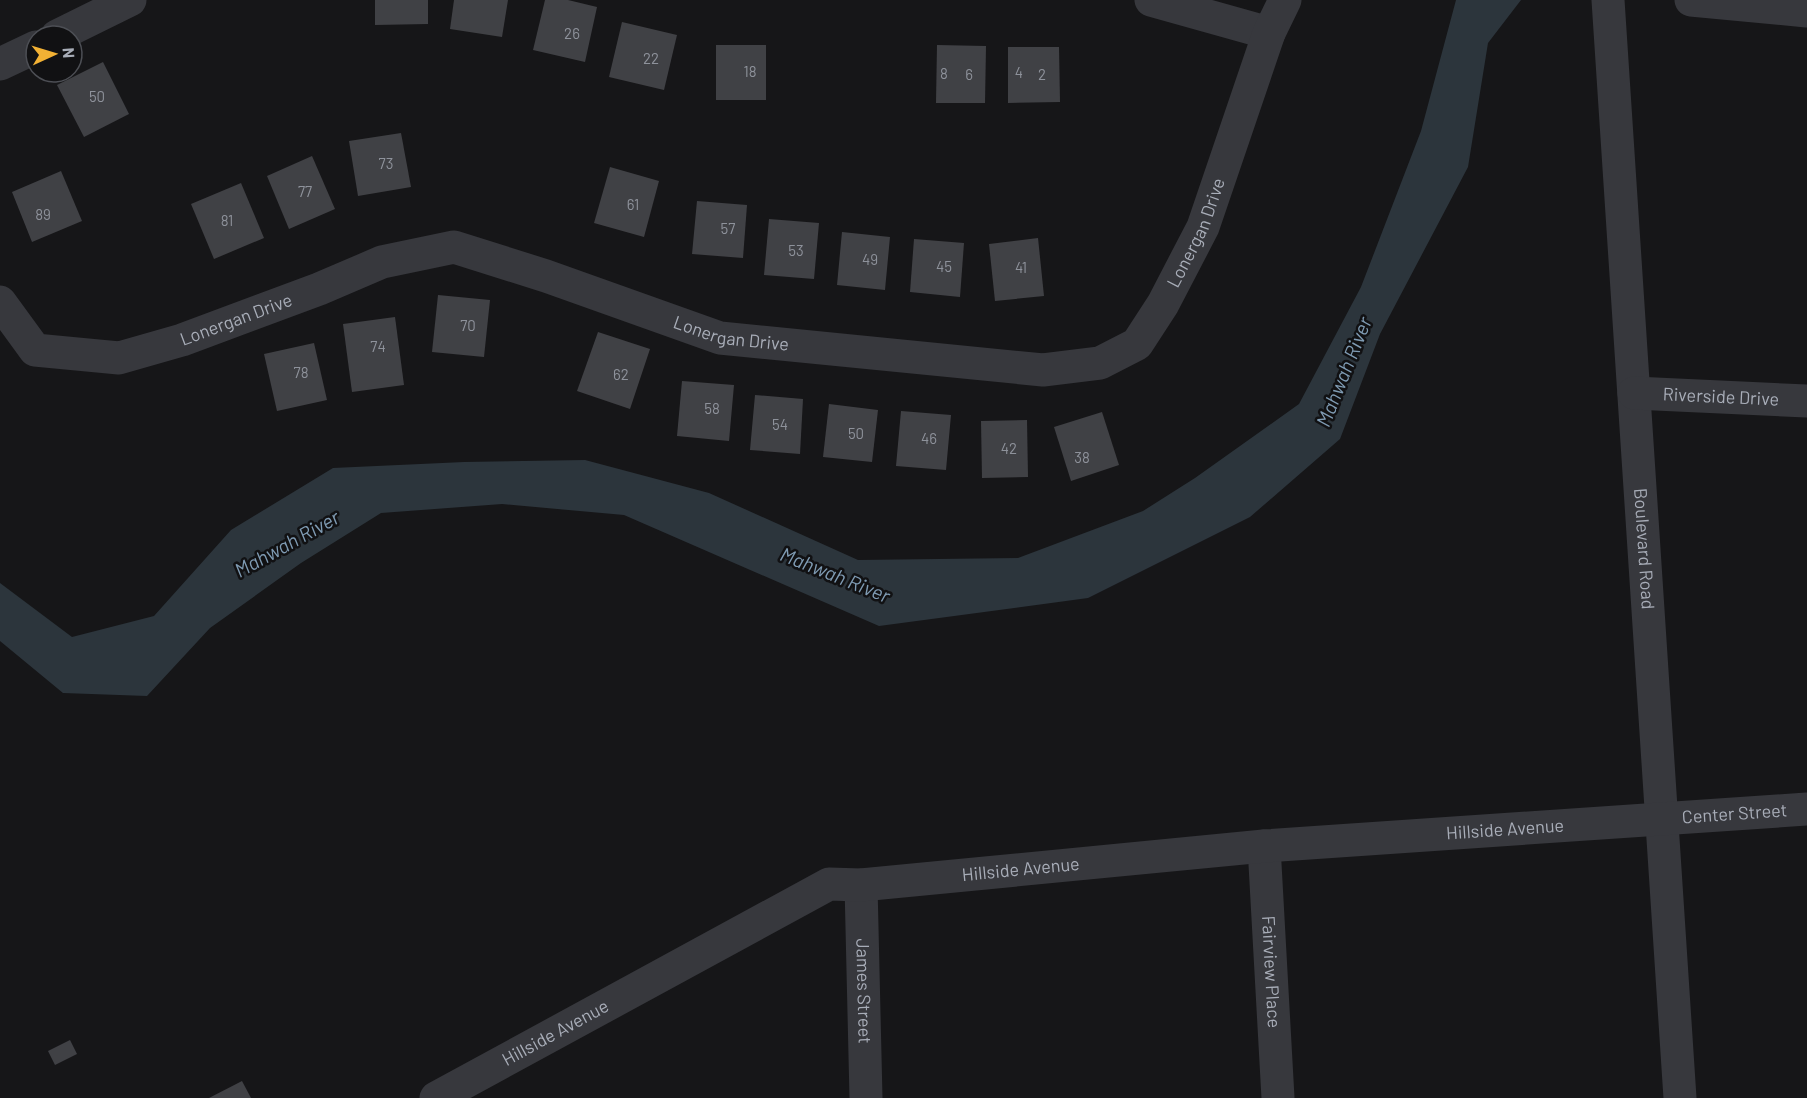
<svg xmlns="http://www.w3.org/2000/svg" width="1807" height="1098" viewBox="0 0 1807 1098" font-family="Barlow,sans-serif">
	<rect width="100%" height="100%" fill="#161618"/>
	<polygon fill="#2c353c" points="1456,0 1521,0 1488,43 1468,167 1380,334 1340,439 1250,517 1088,598 879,626 624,515 502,504 381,513 301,563 210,628 147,696 63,693 0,641 0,583 72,637 154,616 231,530 333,468 464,462 585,460 709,493 858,560 1018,558 1143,511 1195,478 1299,404 1361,287 1421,131"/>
	<g fill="#404145">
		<polygon points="375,0 428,0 428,24 375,25"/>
		<polygon points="454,0 508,0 502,37 450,29"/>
		<polygon points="545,0 568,0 597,7 585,62 533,50"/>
		<polygon points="622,22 677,35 664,90 609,77"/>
		<rect x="716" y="45" width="50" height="55"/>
		<polygon points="937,45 986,46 985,103 936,103"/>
		<polygon points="1008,47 1059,47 1060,102 1008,103"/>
		<polygon points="103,62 129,114 84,137 57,85"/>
		<polygon points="401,133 411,187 358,196 349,141"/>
		<polygon points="312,156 335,209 289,229 267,176"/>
		<polygon points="610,167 659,181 644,237 594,223"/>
		<polygon points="61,171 82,221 32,242 12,192"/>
		<polygon points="241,183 264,238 214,259 191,204"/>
		<polygon points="697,201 747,205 743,258 692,254"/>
		<polygon points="769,219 819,223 814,279 764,275"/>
		<polygon points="842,232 890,237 885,290 837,285"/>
		<polygon points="1038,238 1044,296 995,301 989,244"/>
		<polygon points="914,239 964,243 960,297 910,292"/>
		<polygon points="438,295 490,300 484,357 432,352"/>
		<polygon points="395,317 404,385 352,392 343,324"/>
		<polygon points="598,332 650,349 630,409 577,391"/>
		<polygon points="314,343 327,400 277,411 264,354"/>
		<polygon points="682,381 734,385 729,441 677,436"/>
		<polygon points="755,395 803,399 800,454 750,450"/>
		<polygon points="829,404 878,410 872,462 823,457"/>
		<polygon points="901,411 951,415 946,470 896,466"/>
		<polygon points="1102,412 1119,465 1071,481 1054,427"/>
		<polygon points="1027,420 1028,477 982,478 981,421"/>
		<polygon points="70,1040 77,1054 55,1065 48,1051"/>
		<polygon points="242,1081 251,1098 209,1098"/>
	</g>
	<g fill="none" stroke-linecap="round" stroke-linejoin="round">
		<g stroke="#37383d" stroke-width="33">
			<polyline points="1151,0 1269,33"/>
			<path id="s1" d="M1608,0L1680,1098"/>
			<polyline points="1691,0 1807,11"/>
			<polyline points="57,36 130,0"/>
			<polyline points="0,64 36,47"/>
			<path id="s2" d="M0,302L35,350L119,358L182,340L319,289L382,262L454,247L546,276L720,338L1043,370L1100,363L1137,344L1163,304L1203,227L1269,33L1285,0"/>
			<path id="s3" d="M1634,393L1807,401"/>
			<path id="s4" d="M1264,846L1278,1098"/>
			<path id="s5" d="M861,885L866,1098"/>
			<path id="s6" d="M436,1098L829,884L861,885L1264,846L1807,809"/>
		</g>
	</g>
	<g text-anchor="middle" stroke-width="5" stroke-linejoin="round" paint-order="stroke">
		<g font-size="15" fill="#8e929b">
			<text x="572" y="39">26</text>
			<text x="651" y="64">22</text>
			<text x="750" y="77">18</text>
			<text x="1019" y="78">4</text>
			<text x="944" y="79">8</text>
			<text x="969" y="80">6</text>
			<text x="1042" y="80">2</text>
			<text x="97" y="102">50</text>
			<text x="386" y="169">73</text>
			<text x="305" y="197">77</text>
			<text x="633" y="210">61</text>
			<text x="43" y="220">89</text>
			<text x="227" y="226">81</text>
			<text x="728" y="234">57</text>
			<text x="796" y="256">53</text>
			<text x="870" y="265">49</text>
			<text x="944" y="272">45</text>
			<text x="1021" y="273">41</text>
			<text x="468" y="331">70</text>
			<text x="378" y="352">74</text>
			<text x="301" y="378">78</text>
			<text x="621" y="380">62</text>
			<text x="712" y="414">58</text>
			<text x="780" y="430">54</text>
			<text x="856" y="439">50</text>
			<text x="929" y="444">46</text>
			<text x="1009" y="454">42</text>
			<text x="1082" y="463">38</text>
		</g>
		<g font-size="18" fill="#a8adb8" stroke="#111113">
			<text dy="6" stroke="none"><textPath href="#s2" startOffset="1329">Lonergan Drive</textPath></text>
			<text dy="6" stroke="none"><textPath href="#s2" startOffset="267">Lonergan Drive</textPath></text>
			<text dy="6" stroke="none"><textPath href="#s2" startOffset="789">Lonergan Drive</textPath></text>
			<text dy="6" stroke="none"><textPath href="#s3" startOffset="87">Riverside Drive</textPath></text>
			<text dy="6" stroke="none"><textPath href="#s1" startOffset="550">Boulevard Road</textPath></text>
			<text dy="6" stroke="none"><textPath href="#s6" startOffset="1356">Center Street</textPath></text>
			<text dy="6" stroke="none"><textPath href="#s6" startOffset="1126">Hillside Avenue</textPath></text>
			<text dy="6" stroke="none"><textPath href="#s6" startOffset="640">Hillside Avenue</textPath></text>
			<text dy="6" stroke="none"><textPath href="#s4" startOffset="126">Fairview Place</textPath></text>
			<text dy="6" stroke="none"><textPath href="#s5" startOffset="106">James Street</textPath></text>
			<text dy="6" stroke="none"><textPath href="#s6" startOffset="136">Hillside Avenue</textPath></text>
		</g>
		<g font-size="20" font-style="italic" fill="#7f9bb3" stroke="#111113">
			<text transform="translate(1344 372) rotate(-68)" y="7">Mahwah River</text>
			<text transform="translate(287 544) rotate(-29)" y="7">Mahwah River</text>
			<text transform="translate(835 575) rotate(22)" y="7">Mahwah River</text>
		</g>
	</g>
	<g transform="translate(54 54) rotate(86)"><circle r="28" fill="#111113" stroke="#4d4f55" stroke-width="1.5"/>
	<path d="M0-4.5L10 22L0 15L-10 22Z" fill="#f2b134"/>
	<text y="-9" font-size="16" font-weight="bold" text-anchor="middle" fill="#a8adb8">N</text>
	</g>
</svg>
